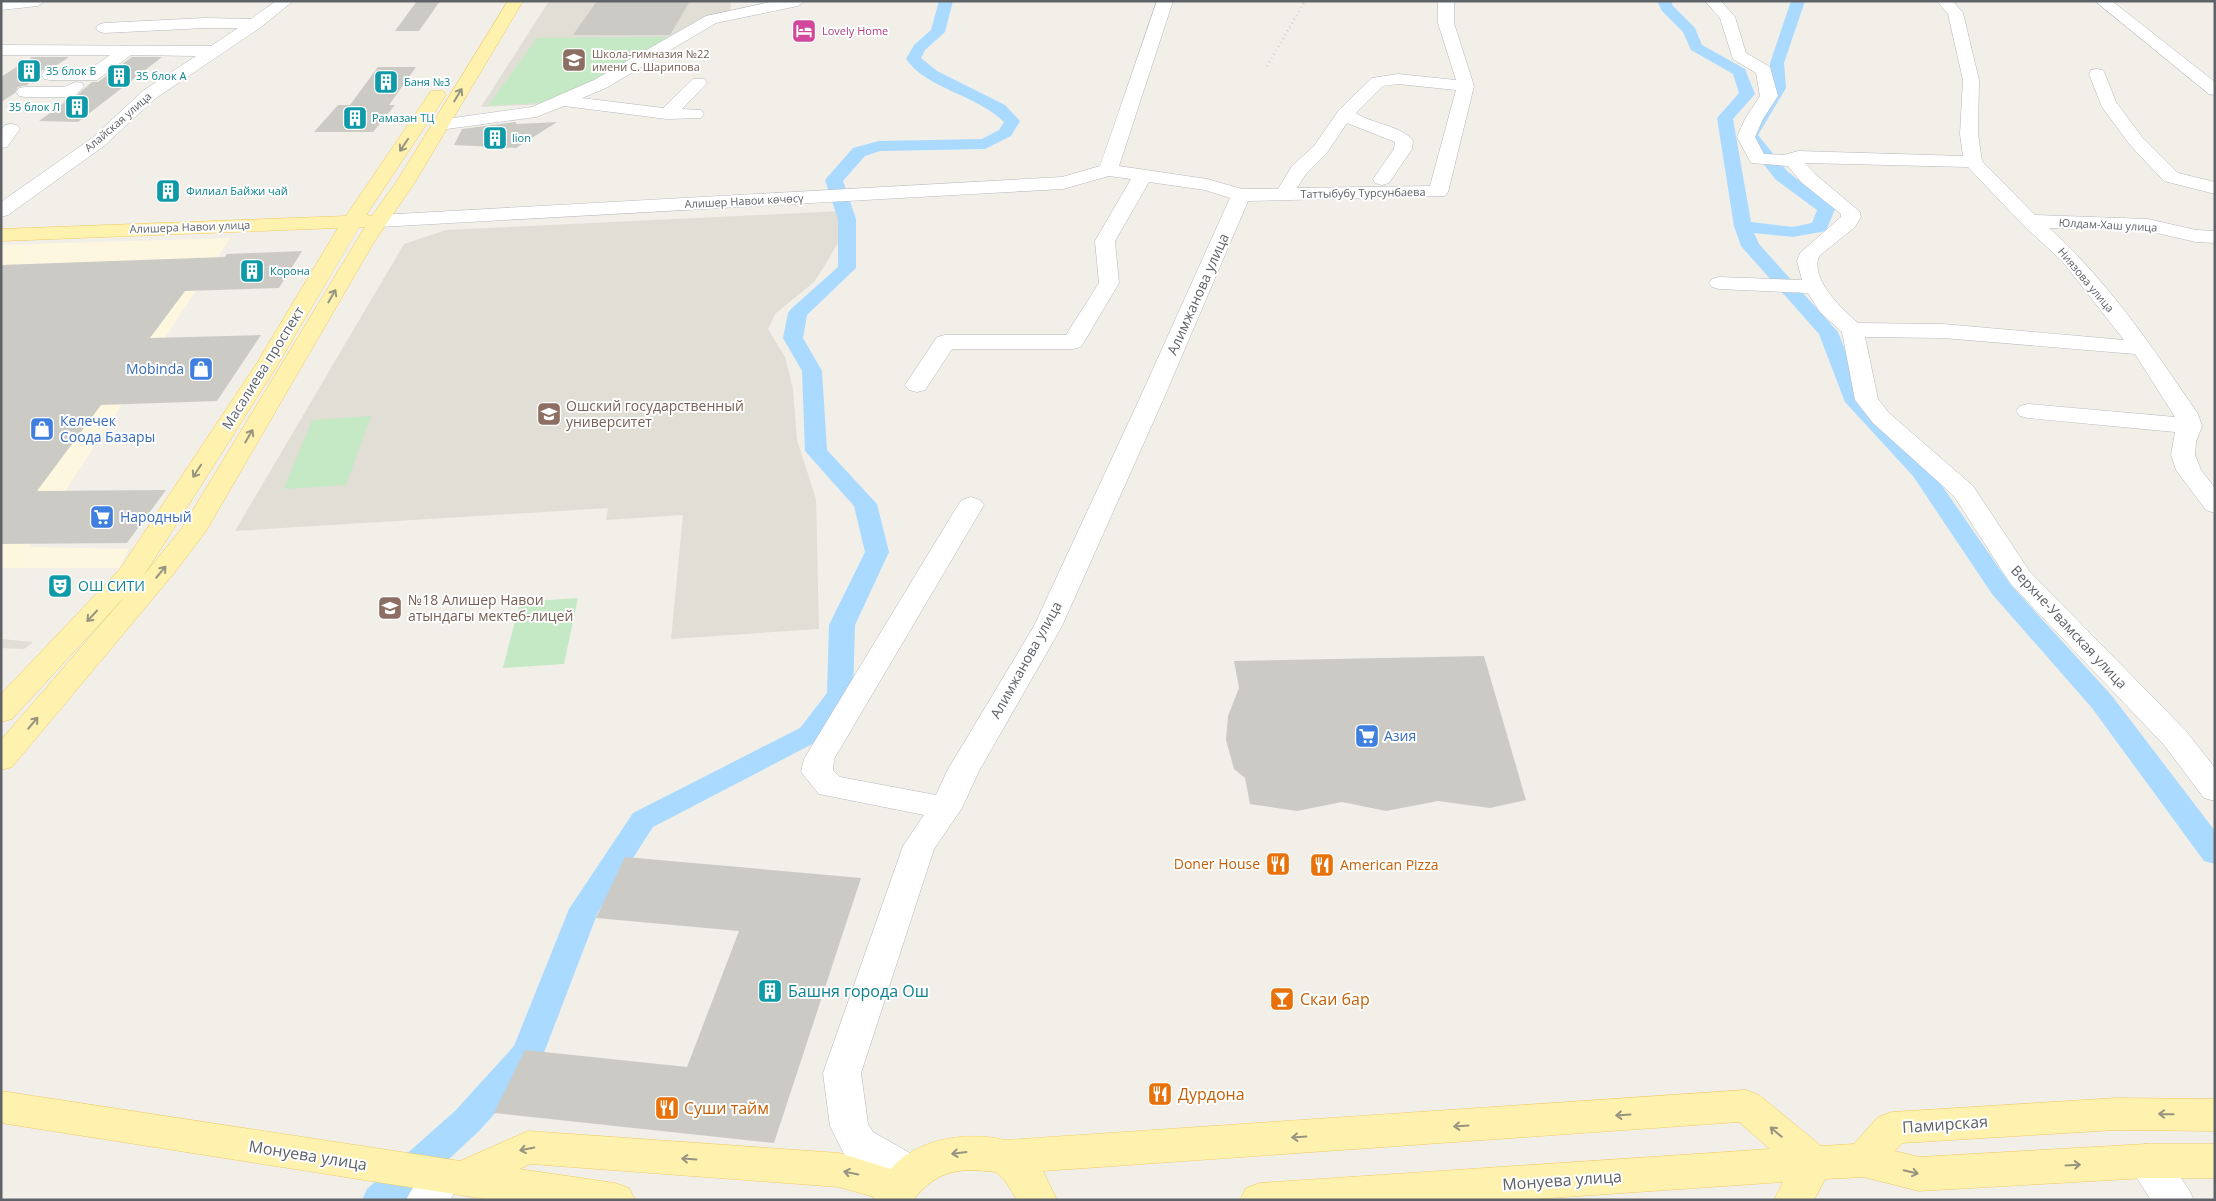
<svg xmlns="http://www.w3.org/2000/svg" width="2216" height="1201" viewBox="0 0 2216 1201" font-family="'Open Sans',sans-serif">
	<rect width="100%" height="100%" fill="#f1efe8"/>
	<polygon fill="#fef7e0" points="230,238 29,547 129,549 119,568 1,568 1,245"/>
	<g fill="#e1ded6">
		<polygon points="549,1 731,1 730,12 548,104 481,107"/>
		<polygon points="843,211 846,229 825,265 814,282 775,314 768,329 785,357 793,389 797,440 816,499 819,629 671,639 683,515 606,520 608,508 235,531 404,244 446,230"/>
		<polygon points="1,639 33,642 24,649 1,648"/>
	</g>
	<g fill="#c5e8c5">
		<polygon points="668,37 592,85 551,102 488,106 537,38"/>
		<polygon points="371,416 346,485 284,489 312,420"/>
		<polygon points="578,598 564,664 503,668 520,602"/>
	</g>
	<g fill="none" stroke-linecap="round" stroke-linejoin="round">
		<g fill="#aadaff" fill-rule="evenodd">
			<path d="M939,1H953L945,32L925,50L921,58L937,71L1005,105L1020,121L1011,136L985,149L880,151L865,156L843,181L856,219V268L807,315L803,338L822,371L827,450L877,504L889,552L855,625L853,694L820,740L653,827L598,912L540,1063L479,1131L405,1200H362L367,1189L455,1111L514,1046L569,909L633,813L800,728L827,693L829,625L865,552L854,506L805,451L802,371L783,338L788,313L791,309L838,267V219L825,180L853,148L879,141L982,139L999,130L1004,122C977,95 927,89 906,59L914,45L931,30Z"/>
			<polygon points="1657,1 1671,1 1673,6 1695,28 1702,45 1745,69 1755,94 1733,119 1751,222 1793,227 1812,223 1817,210 1775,179 1742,135 1770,88 1770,63 1791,1 1805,1 1784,63 1786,88 1758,135 1787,171 1835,209 1826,231 1793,237 1754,233 1759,244 1838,332 1862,396 1929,467 2010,584 2112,696 2215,831 2215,864 2204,861 2092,708 1992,594 1913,476 1845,402 1819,334 1741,246 1734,226 1717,118 1739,93 1733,74 1691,50 1683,32 1662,11"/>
		</g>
	</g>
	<g fill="#cccac5">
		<polygon points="417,1 440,1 419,31 395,31"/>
		<polygon points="597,1 690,1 670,35 573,35"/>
		<polygon points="32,57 69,57 51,69 42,70 40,76 27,85 18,87 15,93 1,102 1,77"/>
		<polygon points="132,57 162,57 78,122 39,121 69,99 75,97 92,82 98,82"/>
		<polygon points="378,67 416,67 389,105 395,105 373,132 314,132 338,105 350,105"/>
		<polygon points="515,122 517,124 557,122 516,148 454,145 462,129"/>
		<polygon points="302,251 279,288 185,291 150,338 261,335 217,401 101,405 37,491 166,490 127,543 1,544 1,265 225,257 227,254"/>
		<polygon points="1484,656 1526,800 1490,808 1438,801 1386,811 1342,802 1297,811 1250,804 1245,778 1234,769 1226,740 1228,716 1239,688 1234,661"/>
		<polygon points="625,857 861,878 774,1143 494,1113 525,1050 687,1067 739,931 596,918"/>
	</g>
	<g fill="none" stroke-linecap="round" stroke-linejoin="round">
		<defs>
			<g id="minor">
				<polygon points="1,1 45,1 38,6 1,10"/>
				<polygon points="276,1 293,1 261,27 156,98 104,146 8,215 1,217 1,202 92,138 144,90 196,56 131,55 97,80 50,80 44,79 42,75 44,71 87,71 110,55 1,55 1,45 211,46 238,28 205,28 104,33 98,31 96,28 98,25 104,23 205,18 251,19"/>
				<polygon points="775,1 805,1 798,6 716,23 606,88 582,98 663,108 693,79 705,79 707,83 682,109 701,110 704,114 701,118 667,119 564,106 536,117 439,130 433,129 430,125 433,121 439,120 532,107 594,80 706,16"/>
				<path d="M1157,1H1173L1119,166L1207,179L1242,189H1278L1292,166L1314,146L1339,110L1372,78L1398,74L1456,80L1438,23V1H1454V23L1474,86L1448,192L1445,196L1248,201L1163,400L1062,626L979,771L962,808L934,849L861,1073L868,1124L873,1132L924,1161L930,1173L924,1185L910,1190L896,1185L845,1156L830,1126L823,1073L903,846L924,815L819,794L801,772L804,759L958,505L962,500L971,497L980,500L984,505L834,759L833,770L840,777L936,795L947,771L1034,626L1139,400L1230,198L1205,190L1149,182L1115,241L1119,283L1081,347L1073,349H952L925,390L917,392L909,390L905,385L937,337L945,335H1066L1099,283L1095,241L1131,179L1109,176L1063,189L379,227L372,225L369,221L372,217L379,215L1062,177L1100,166ZM1398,84L1456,90L1430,186L1297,188L1306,174L1326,154L1347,123L1395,142L1394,149L1373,179L1375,183L1382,185L1389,183L1412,149L1413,141C1403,126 1372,124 1356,113L1383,86Z"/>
				<path d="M1705,1H1721L1735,17L1746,53L1770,67L1778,96L1763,119L1755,137L1764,154L1784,155L1798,151L1963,156L1960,134L1963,80L1948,14L1937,1H1953L1963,13L1979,80L1978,134L1982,161L2035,215L2148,219L2196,230L2215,231V243L2196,242L2148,231L2049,228C2108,281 2153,348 2198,414L2202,426L2196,442L2195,455L2201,470L2215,488V513L2206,510L2176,470L2171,455L2175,432L2028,418L2020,416L2016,411L2020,406L2028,404L2175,417L2135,354L1943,338L1865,337L1878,399L1889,413L1973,486L2030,572L2186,731L2215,768V801L2204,798L2164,745L2010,583L1954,496L1873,423L1855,400L1842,332L1820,312L1808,293L1719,289L1712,287L1709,283L1712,279L1719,277L1802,280L1797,261L1800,253L1841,217V214L1801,182L1788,166L1751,163L1737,137L1745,119L1760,96L1756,73L1733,59L1720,18ZM1805,163L1968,167L2023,225L2062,261L2124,340L1943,324L1858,323C1842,309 1810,280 1819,256L1855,227L1861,217L1860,212L1815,174Z"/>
				<polygon points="2095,1 2112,1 2215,82 2215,95 2209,94"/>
				<polygon points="2097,69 2103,70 2105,74 2116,102 2142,137 2178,173 2215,182 2215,194 2164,181 2130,145 2102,107 2089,74 2091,70"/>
				<polygon points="76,82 82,83 84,87 74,96 68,97 25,97 19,96 16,92 19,88 25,87 64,87"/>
				<polygon points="11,124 17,125 20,129 7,147 1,148 1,130 5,125"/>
				<polygon points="2146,1144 2160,1149 2188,1188 2194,1200 2151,1200 2126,1161 2132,1149"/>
				<path d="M445,1159L459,1164L465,1176L450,1200H406C415,1182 426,1166 445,1159Z"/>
			</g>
			<g id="major">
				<path d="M508,1H523L415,182L374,242L206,531L175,572L12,767L1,770V740L129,592L12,719L1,722V694L120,569L255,366L338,228L1,241V229L346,216L431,91H443L446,95L366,215L372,216L397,181ZM359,227H365L182,528L144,575L277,366Z"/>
				<path d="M1746,1090L1759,1095L1821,1146L1854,1144L1878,1117L1892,1112L2116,1098L2215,1099V1131L2116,1130L1902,1143L1895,1151L1919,1157L2146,1144H2215V1178H2146L1919,1191L1864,1177L1825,1179L1814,1200H1774L1783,1182L1521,1200H1240L1246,1188L1260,1183L1770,1149L1739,1122L1043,1171L1057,1200H1017L1006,1182L996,1172C959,1168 938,1169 913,1200H872L874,1197L839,1187L531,1164L519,1169L615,1183L629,1188L635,1200H492L1,1123V1091L460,1161L528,1131L839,1153L891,1169C917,1138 968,1131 1005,1140Z"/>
			</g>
		</defs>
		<use href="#minor" stroke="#b5b8bc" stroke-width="1"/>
		<use href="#major" stroke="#f2c960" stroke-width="1"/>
		<use href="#minor" fill="#fff" fill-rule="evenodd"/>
		<use href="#major" fill="#fff2af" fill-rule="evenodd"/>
		<polyline stroke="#b6b7b8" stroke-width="2.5" stroke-dasharray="0.5 4" stroke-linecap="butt" points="1267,66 1305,1"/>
	</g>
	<defs><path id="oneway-shaft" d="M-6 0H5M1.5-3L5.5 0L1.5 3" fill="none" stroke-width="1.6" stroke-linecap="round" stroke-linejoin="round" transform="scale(1.25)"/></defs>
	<g stroke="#979581">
		<use href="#oneway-shaft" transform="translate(458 95) rotate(-59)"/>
		<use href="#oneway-shaft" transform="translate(404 145) rotate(124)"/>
		<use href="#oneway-shaft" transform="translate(332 296) rotate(-60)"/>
		<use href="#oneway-shaft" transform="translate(249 436) rotate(-60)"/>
		<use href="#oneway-shaft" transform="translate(197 471) rotate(123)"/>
		<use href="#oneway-shaft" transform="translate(161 572) rotate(-50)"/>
		<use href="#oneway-shaft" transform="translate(92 616) rotate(133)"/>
		<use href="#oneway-shaft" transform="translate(33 723) rotate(-50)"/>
		<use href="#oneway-shaft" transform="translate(2166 1114) rotate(-179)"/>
		<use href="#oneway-shaft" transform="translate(1623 1115) rotate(176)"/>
		<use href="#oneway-shaft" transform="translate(1461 1126) rotate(176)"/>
		<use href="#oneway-shaft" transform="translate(1776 1132) rotate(-140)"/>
		<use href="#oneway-shaft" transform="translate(1299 1137) rotate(176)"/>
		<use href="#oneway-shaft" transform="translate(527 1149) rotate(168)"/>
		<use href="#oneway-shaft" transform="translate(959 1153) rotate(173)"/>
		<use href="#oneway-shaft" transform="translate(689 1159) rotate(-176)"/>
		<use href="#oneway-shaft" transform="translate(2073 1165) rotate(-3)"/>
		<use href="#oneway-shaft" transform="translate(1911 1172) rotate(14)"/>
		<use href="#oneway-shaft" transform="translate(851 1173) rotate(-168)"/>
	</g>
	<defs>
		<symbol id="hotel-square" viewBox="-11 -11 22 22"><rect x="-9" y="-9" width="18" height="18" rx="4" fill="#d1479c" stroke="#fff"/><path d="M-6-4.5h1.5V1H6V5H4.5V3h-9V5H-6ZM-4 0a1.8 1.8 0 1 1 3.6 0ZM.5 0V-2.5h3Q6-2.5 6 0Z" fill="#fff"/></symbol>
		<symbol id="school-square" viewBox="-11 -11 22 22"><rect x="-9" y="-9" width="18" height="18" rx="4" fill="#8d6e63" stroke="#fff"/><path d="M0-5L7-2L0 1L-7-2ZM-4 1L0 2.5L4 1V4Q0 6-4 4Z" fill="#fff"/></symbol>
		<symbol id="building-square" viewBox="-11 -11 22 22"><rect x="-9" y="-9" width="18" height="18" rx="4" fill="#0f9aa8" stroke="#fff"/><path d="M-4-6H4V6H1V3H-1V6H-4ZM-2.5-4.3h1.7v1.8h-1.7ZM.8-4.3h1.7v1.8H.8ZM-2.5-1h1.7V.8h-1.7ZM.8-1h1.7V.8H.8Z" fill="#fff"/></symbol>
		<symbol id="shop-square" viewBox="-11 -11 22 22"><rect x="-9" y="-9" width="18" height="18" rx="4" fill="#3f7fe0" stroke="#fff"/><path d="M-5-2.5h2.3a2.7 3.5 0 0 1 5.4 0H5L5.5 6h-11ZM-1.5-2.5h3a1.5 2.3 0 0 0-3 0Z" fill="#fff"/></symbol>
		<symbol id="university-square" viewBox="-11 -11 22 22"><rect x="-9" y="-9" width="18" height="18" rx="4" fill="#8d6e63" stroke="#fff"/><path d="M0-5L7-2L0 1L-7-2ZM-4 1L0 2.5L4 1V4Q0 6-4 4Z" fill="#fff"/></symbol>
		<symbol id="supermarket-square" viewBox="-11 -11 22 22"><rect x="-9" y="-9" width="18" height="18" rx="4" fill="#3f7fe0" stroke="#fff"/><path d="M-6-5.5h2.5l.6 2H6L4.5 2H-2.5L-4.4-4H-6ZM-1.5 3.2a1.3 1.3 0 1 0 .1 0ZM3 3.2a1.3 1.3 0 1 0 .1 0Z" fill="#fff"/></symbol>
		<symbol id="theatre-square" viewBox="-11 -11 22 22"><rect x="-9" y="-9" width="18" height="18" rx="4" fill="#0f9aa8" stroke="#fff"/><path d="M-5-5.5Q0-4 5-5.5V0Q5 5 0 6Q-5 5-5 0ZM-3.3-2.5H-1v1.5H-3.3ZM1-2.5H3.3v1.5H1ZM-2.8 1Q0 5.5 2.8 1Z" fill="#fff"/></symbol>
		<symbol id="restaurant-square" viewBox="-11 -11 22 22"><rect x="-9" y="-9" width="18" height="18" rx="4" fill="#e8710a" stroke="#fff"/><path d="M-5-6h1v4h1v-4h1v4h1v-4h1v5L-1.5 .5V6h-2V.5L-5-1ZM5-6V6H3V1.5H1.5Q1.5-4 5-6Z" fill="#fff"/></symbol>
		<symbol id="bar-square" viewBox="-11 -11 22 22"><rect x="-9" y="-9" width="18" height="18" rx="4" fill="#e8710a" stroke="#fff"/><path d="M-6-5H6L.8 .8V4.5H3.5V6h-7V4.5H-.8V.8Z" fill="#fff"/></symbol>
	</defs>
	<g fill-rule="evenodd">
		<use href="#hotel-square" x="790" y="17" width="28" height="28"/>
		<use href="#school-square" x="560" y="46" width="28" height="28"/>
		<use href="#building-square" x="15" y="57" width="28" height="28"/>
		<use href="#building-square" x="105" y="62" width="28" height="28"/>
		<use href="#building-square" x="372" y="68" width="28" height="28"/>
		<use href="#building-square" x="63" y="93" width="28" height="28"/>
		<use href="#building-square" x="341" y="104" width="28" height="28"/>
		<use href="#building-square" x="481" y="124" width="28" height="28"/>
		<use href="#building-square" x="154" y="177" width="28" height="28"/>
		<use href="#building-square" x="238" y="257" width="28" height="28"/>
		<use href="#shop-square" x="187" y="355" width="28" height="28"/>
		<use href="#university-square" x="535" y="400" width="28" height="28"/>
		<use href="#shop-square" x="28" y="415" width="28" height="28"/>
		<use href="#supermarket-square" x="88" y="503" width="28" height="28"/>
		<use href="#theatre-square" x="46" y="572" width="28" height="28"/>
		<use href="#school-square" x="376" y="594" width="28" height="28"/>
		<use href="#supermarket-square" x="1353" y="722" width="28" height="28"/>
		<use href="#restaurant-square" x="1264" y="850" width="28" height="28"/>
		<use href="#restaurant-square" x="1308" y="851" width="28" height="28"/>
		<use href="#building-square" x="756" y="977" width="28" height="28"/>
		<use href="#bar-square" x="1268" y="985" width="28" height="28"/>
		<use href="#restaurant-square" x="1146" y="1080" width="28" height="28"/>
		<use href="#restaurant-square" x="653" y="1094" width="28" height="28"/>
	</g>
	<g text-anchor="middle" stroke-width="4" stroke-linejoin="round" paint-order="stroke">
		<g font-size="11" fill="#b23c85" stroke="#fff" text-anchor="start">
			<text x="822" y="35">Lovely Home</text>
		</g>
		<g font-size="11" fill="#785e54" stroke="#fff" text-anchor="start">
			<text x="592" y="58">Школа-гимназия №22<tspan x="592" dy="13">имени С. Шарипова</tspan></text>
		</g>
		<g font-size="11" fill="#0d838f" stroke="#fff" text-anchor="start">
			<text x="46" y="75">35 блок Б</text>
			<text x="136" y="80">35 блок А</text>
			<text x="404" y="86">Баня №3</text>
			<text x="60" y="111" text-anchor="end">35 блок Л</text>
			<text x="372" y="122">Рамазан ТЦ</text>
			<text x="512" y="142">lion</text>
			<text x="186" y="195">Филиал Байжи чай</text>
			<text x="270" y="275">Корона</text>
		</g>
		<g font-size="11" fill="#5f6368" stroke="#fff">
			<text transform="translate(118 122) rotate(-41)" y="4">Алайская улица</text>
			<text transform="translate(1363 193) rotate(-1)" y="4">Таттыбубу Турсунбаева</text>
			<text transform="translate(744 201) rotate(-3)" y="4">Алишер Навои көчөсү</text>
			<text transform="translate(2108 225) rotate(3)" y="4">Юлдам-Хаш улица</text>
			<text transform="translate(190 227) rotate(-2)" y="4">Алишера Навои улица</text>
			<text transform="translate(2086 280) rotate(50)" y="4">Ниязова улица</text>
		</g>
		<g font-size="14" fill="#5f6368" stroke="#fff">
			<text transform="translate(1198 294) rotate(-66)" y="5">Алимжанова улица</text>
			<text transform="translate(263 368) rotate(-58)" y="5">Масалиева проспект</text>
			<text transform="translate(2069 627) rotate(47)" y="5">Верхне-Увамская улица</text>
			<text transform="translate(1026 660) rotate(-61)" y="5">Алимжанова улица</text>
		</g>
		<g font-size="14" fill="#366cbe" stroke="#fff" text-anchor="start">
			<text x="184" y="374" text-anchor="end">Mobinda</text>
			<text x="60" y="426">Келечек<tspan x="60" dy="16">Соода Базары</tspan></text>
			<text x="120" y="522">Народный</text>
			<text x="1384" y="741">Азия</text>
		</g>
		<g font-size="14" fill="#785e54" stroke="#fff" text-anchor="start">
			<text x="566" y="411">Ошский государственный<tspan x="566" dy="16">университет</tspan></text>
			<text x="408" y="605">№18 Алишер Навои<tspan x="408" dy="16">атындагы мектеб-лицей</tspan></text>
		</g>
		<g font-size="14" fill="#0d838f" stroke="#fff" text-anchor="start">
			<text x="78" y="591">ОШ СИТИ</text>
		</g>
		<g font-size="14" fill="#c56008" stroke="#fff" text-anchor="end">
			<text x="1260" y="869">Doner House</text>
			<text x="1340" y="870" text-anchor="start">American Pizza</text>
		</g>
		<g font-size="16" fill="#0d838f" stroke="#fff" text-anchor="start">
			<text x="788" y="997">Башня города Ош</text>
		</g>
		<g font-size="16" fill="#c56008" stroke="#fff" text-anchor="start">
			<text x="1300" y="1005">Скаи бар</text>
			<text x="1178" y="1100">Дурдона</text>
			<text x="684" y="1114">Суши тайм</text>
		</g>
		<g font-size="16" fill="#5f6368" stroke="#fff">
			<text transform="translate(1945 1124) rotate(-4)" y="6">Памирская</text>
			<text transform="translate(308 1155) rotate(9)" y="6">Монуева улица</text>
			<text transform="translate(1562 1180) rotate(-4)" y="6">Монуева улица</text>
		</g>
	</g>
	<rect width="2216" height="1201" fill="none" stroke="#5f6368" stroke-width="5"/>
</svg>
